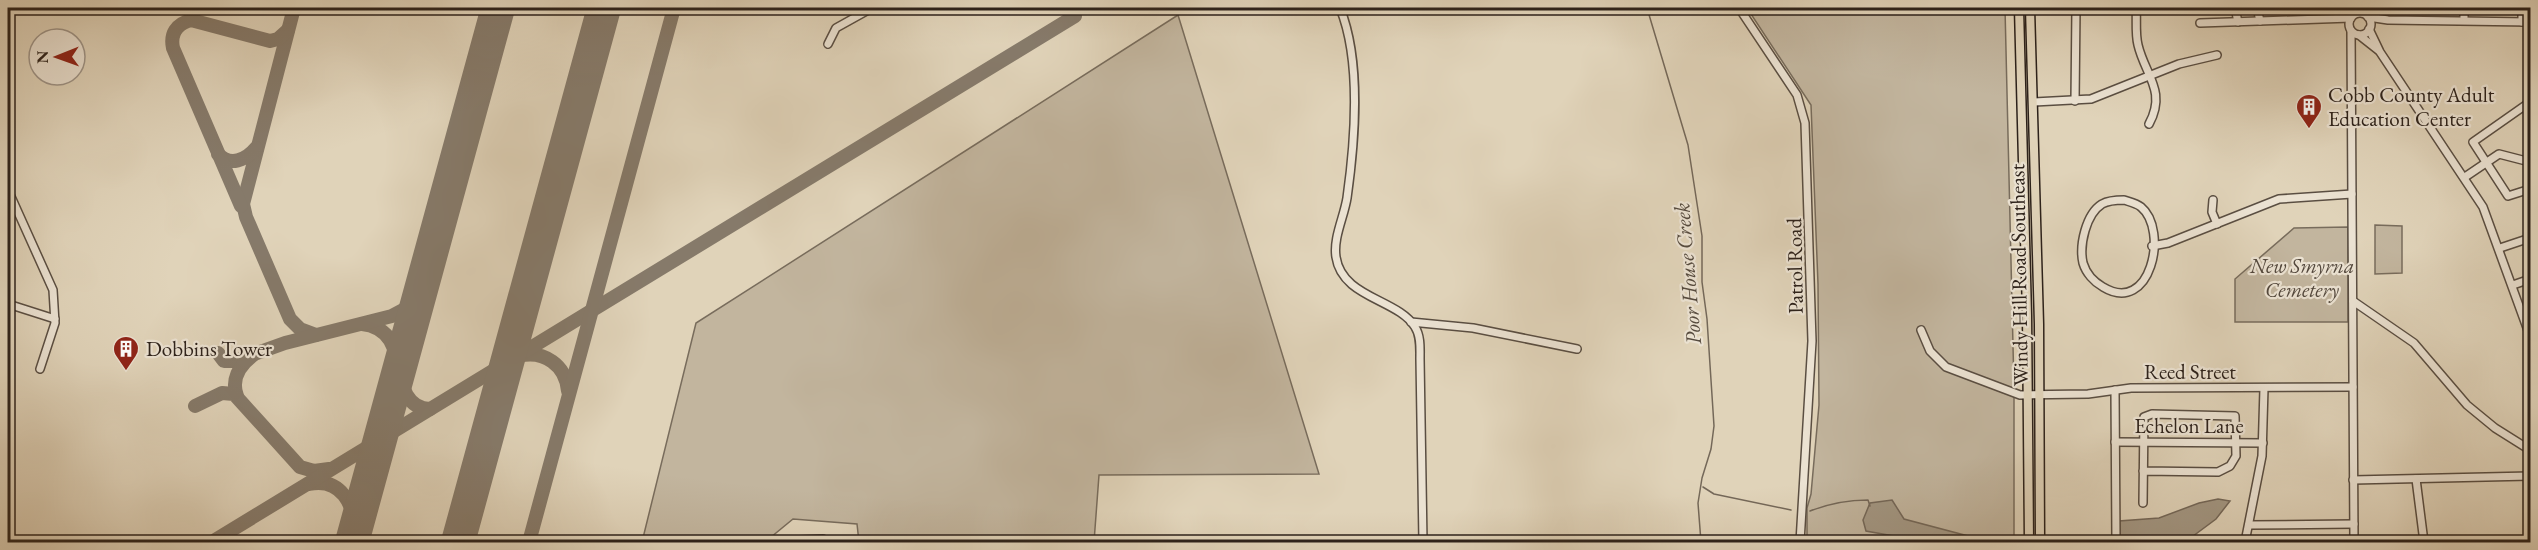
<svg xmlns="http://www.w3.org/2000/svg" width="2538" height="550" viewBox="0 0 2538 550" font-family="'EB Garamond',serif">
	<rect width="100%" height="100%" fill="#e0d3b9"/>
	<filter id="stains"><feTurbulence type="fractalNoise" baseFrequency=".00333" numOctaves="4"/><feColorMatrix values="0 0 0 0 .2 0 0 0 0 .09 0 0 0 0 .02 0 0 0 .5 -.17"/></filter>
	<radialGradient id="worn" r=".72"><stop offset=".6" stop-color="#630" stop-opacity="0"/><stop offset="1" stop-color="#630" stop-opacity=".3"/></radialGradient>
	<g fill="#c2b59e" stroke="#786c5c" stroke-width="1.5">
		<polygon points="1747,8 2005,8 2014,388 2014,542 1807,542 1807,508 1811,494 1819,405 1818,284 1811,105"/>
		<polygon points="1178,15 1319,474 1099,475 1094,542 859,542 857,524 793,519 765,542 642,542 696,323"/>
		<polygon points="2375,225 2402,226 2402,273 2375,274"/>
		<polygon points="2348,227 2348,322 2235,322 2235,279 2294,228"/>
	</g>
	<g fill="#a39783" stroke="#746859" stroke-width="1.5">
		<polygon points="2218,499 2230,501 2216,519 2185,542 2120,542 2119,521 2159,518 2199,503"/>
		<polygon points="1892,500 1904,519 1991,542 1974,542 1968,539 1948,537 1916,540 1866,531 1863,520 1870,503"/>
	</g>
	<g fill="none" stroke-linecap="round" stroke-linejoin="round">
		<g stroke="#746859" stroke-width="1.5">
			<polyline points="1647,8 1688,145 1702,236 1702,282 1707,319 1714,426 1711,449 1702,478 1698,503 1701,542"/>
			<polyline points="344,12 349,8"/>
			<polyline points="1703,487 1714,494 1791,510"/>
			<path d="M1810,511C1828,504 1849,500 1868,500L1870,506"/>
		</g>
		<g stroke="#867a6a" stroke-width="14">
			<polyline points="294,8 243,204 246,217 290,319 300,329 316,335"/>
			<path d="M218,154C230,167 246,160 256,148"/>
			<path d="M241,206L173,48C170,34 176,24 191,20L270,41L278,39L288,30"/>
			<path d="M362,324C391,327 398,350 397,375"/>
			<polyline points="218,353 224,361 235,361 285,343 392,316 407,308 421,288"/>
			<path d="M519,356C544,350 566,365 568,391"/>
			<path d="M400,367C400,386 408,409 430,409"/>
			<path d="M237,396C231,380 239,366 252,356"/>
			<polyline points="195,406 222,393 234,394 300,467 314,471 329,469"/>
			<polyline points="373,442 385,422"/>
			<path d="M309,484C341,477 355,505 355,532"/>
			<polyline points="212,542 1075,16"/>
			<polyline points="529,542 674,8"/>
		</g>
		<g stroke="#867a6a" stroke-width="34">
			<polyline points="352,542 498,8"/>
			<polyline points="458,542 604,8"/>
		</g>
		<defs>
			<g id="minor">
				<path d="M1340,8C1362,62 1355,141 1347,198C1344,217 1333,238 1336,257C1342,298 1398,299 1415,327C1421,336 1420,349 1420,359L1423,542"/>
				<polyline points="1739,8 1797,95 1805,123 1812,341 1800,542"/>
				<path d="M2136,8C2137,19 2135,33 2138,45C2145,75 2167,91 2149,124"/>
				<polyline points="2235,8 2238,22"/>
				<polyline points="2257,8 2260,21"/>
				<circle cx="2360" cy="24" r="11"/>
				<polyline points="2368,17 2388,20 2530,22"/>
				<polyline points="2464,20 2464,8"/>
				<polyline points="2522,22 2522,8"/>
				<polyline points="2200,23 2351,18"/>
				<polyline points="2369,29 2380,52 2483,207 2530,336"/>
				<polyline points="2351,31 2354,542"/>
				<polyline points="2359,35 2378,50"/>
				<polyline points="828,44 836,28 872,8"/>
				<polyline points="2075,101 2076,8"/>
				<polyline points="2034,102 2091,99 2179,64 2217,55"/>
				<polyline points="2530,102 2473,142 2508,196 2530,189"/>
				<polyline points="2465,177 2499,154 2530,162"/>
				<polyline points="8,190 53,290 55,323 40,369"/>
				<path d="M2124,200C2130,202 2136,203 2141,207C2169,230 2151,316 2103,287C2094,282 2086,273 2083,263C2079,245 2086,214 2102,204C2109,200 2117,200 2124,200Z"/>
				<polyline points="2213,200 2212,212 2217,224"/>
				<polyline points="2152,246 2168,243 2279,199 2352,194"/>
				<polyline points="2500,248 2530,238"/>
				<polyline points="2513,285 2530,279"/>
				<polyline points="2353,301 2414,343 2467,405 2495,428 2530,450"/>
				<polyline points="8,304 55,319"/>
				<polyline points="1411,322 1473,328 1577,349"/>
				<polyline points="1921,330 1930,351 1946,367 2020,395 2088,394 2131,388 2353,387"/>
				<polyline points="2115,390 2116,542"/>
				<polyline points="2115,442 2263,443"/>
				<polyline points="2143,471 2218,472 2230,466 2236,456 2235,416 2152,414 2144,417 2143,503"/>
				<polyline points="2416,479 2424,542"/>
				<polyline points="2353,480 2530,476"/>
				<polyline points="2249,525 2354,524"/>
				<polyline points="795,542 799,540 823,539"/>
				<polyline points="2245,542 2262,456 2264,388"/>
			</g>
			<g id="major">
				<polyline points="2019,8 2027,315 2029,542"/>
				<polyline points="2030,8 2039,324 2040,542"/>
			</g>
		</defs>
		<use href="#minor" stroke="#5a4e42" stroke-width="10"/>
		<use href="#major" stroke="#2d221b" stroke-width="11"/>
		<use href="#minor" stroke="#ebe2d2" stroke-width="7"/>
		<use href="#major" stroke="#e0d3b9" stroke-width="8"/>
	</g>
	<defs>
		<symbol id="building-pin" viewBox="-11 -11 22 30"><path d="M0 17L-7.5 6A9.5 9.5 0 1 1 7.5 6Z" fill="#8f2418" stroke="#ebe2d2"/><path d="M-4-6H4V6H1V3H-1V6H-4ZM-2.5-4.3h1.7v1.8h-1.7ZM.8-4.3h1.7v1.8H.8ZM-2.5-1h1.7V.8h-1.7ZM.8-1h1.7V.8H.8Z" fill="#fff"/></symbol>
	</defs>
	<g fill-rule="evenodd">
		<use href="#building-pin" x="2294" y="92" width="30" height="40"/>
		<use href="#building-pin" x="111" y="334" width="30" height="40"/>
	</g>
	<g text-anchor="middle" stroke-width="4.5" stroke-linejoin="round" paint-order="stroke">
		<g font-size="21" fill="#2d221b" stroke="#ebe2d2" text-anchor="start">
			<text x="2328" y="102">Cobb County Adult<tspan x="2328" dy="24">Education Center</tspan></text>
			<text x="146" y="356">Dobbins Tower</text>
		</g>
		<g font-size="21" fill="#2d221b" stroke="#ebe2d2">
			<text transform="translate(1795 266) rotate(-91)" y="7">Patrol Road</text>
			<text transform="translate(2019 275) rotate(-91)" y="7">Windy Hill Road Southeast</text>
			<text x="2190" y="379">Reed Street</text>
			<text x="2189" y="433">Echelon Lane</text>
		</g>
		<g font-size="21" font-style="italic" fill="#52473c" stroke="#ebe2d2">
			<text x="2302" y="273">New Smyrna<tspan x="2302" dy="24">Cemetery</tspan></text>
		</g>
		<g font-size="22" font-style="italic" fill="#564b3f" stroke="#ebe2d2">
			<text transform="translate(1687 274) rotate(-95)" y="8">Poor House Creek</text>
		</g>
	</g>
	<rect width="2538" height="550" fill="none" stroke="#e0d3b9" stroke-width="30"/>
	<rect x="9" y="9" width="2520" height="532" fill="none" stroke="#2d221b" stroke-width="3"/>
	<rect x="15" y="15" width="2508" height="520" fill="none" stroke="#2d221b" stroke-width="1.5"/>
	<g transform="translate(57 57) rotate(269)"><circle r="28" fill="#ebe2d2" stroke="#9f9589" stroke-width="1.5"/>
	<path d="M0-4.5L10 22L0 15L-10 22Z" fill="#8f2418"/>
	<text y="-9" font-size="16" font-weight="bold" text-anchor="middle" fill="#2d221b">N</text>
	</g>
	<rect width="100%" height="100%" filter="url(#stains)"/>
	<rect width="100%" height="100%" fill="url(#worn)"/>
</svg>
